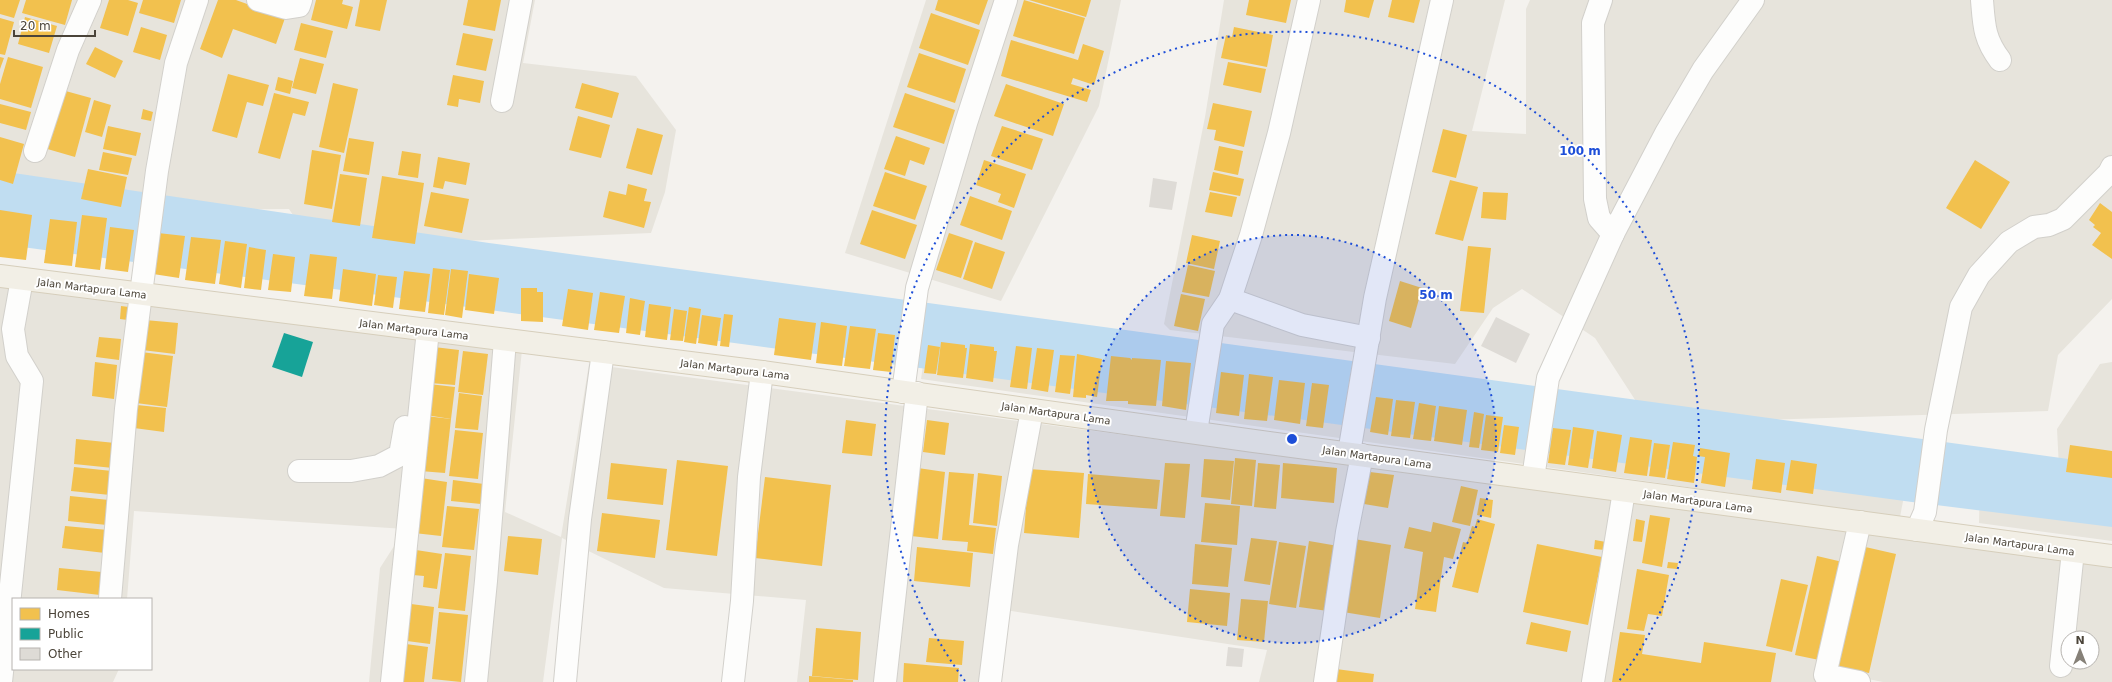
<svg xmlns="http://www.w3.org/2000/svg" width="2112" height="682" viewBox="0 0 2112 682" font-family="'DejaVu Sans',sans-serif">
	<rect width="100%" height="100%" fill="#f4f2ee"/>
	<g fill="#e7e4dc" fill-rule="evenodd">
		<polygon points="0,0 535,0 523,63 636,76 676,130 665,192 651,233 464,241 295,218 289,209 127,210 0,185"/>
		<polygon points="926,0 1121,0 1099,106 1001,301 845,253"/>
		<polygon points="1224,0 1505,0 1472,131 1526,134 1526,9 1530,0 2112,0 2112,299 2058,355 2048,411 1666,423 1641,409 1595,338 1522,289 1493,308 1455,364 1170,330 1164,324 1205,117"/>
		<path d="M0,285L522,350L505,512L561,537L589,364L2112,566V682H1883L1818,669L1815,682H1259L1267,650L1005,610L995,682H797L806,600L664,588L562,538L543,682H369L380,568L405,529L134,511L127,599H13V669H119L113,682H0ZM2068,638H2092V662H2068Z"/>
		<polygon points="927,339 1908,475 1900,517 921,379"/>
		<polygon points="2112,362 2112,488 2059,468 2057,429 2100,364"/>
		<polygon points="1980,483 2112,500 2112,541 1979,523"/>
	</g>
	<polygon fill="#c0ddf1" points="0,171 489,243 2112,465 2112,527 1912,502 0,244"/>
	<g fill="#f2c14e">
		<polygon points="0,0 20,0 14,18 0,14"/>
		<polygon points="26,0 72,0 65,25 22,13"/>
		<polygon points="109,0 128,0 138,3 128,36 100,28"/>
		<polygon points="143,0 181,0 174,23 139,13"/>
		<polygon points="218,0 236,0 285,18 276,44 233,29 222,58 200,49"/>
		<polygon points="316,0 343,0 342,4 353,7 347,29 311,20"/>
		<polygon points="360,0 387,0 380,31 355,26"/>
		<polygon points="468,0 501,0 495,31 463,25"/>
		<polygon points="938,0 988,0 979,25 935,10"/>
		<polygon points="1024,0 1085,18 1074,54 1013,36"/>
		<polygon points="1029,0 1091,0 1086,17"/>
		<polygon points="1249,0 1291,0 1286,23 1246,15"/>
		<polygon points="1346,0 1374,0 1369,18 1344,12"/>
		<polygon points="1392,0 1420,0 1414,23 1388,17"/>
		<polygon points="931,13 980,30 968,65 919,48"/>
		<polygon points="25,17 57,26 49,53 18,44"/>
		<polygon points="0,18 14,22 5,55 0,54"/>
		<polygon points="301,23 333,31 326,58 294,50"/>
		<polygon points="141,27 167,35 160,60 133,52"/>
		<polygon points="1234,27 1273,35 1267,67 1221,58 1226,35 1232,37"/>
		<polygon points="463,33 493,39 486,71 456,65"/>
		<polygon points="1011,40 1078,60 1083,44 1104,51 1094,85 1073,78 1071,84 1091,90 1087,102 1001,76"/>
		<polygon points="95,47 123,61 115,78 86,64"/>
		<polygon points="919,53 966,69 955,103 907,87"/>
		<polygon points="0,57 4,58 0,69"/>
		<polygon points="8,57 43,67 31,108 0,99 0,84"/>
		<polygon points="300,58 324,64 316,94 292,88"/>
		<polygon points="1228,62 1266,69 1261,93 1223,85"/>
		<polygon points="228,74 269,85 263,106 247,102 237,138 212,131"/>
		<polygon points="453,75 484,81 480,103 459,99 458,107 447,105"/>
		<polygon points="278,77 293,81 290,94 275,90"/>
		<polygon points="333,83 358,89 344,153 319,147"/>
		<polygon points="582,83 619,93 612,118 575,108"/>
		<polygon points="1006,84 1064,104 1053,136 994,116"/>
		<polygon points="62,90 91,98 75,157 44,148"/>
		<polygon points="274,93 309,102 305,116 293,113 280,159 258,153"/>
		<polygon points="905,93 955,110 944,144 893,127"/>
		<polygon points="94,100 111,105 102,137 85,132"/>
		<polygon points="1213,103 1252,111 1244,147 1214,140 1216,130 1207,129"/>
		<polygon points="0,104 31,112 26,130 0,123"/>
		<polygon points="143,109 153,112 151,121 141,119"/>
		<polygon points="578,116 610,125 601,158 569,150"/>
		<polygon points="108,126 141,133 136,156 103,149"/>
		<polygon points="1002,126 1043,139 1032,170 991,156"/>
		<polygon points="637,128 663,135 652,175 626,168"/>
		<polygon points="1443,129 1467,135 1456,178 1432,172"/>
		<polygon points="896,136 930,148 924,165 910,160 905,176 884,169"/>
		<polygon points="0,137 24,144 13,184 0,180"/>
		<polygon points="349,138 374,142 369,175 343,171"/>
		<polygon points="1219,146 1243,151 1238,175 1214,170"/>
		<polygon points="312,150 341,155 332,209 304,204"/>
		<polygon points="402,151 421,154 418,178 398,175"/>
		<polygon points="103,152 132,158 128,175 99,170"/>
		<polygon points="438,157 470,163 466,185 445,181 443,189 433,187"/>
		<polygon points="984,160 1026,174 1014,208 998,202 1001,194 976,185"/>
		<polygon points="1975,160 2010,182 1981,229 1946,208"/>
		<polygon points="88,169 127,177 121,207 81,199"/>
		<polygon points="885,172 927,186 915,220 873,206"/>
		<polygon points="1213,172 1244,179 1240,196 1209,190"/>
		<polygon points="340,174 367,178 360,226 332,222"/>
		<polygon points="382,176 424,183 415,244 372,238"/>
		<polygon points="1450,180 1478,187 1463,241 1435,234"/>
		<polygon points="628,184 647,189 644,201 651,202 644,228 603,217 609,191 626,195"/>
		<polygon points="431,192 469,199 462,233 424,226"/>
		<polygon points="1210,192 1237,197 1232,217 1205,212"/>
		<polygon points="1483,192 1508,193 1506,220 1481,218"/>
		<polygon points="970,196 1012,211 1002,240 960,225"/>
		<polygon points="2100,203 2112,212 2112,259 2092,245 2101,233 2093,227 2095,225 2089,220"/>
		<polygon points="0,210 32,215 26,260 0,257"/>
		<polygon points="872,210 917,225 905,259 860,244"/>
		<polygon points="82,215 107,218 100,270 75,267"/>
		<polygon points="50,219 77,222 72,266 44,263"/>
		<polygon points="110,227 134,230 128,272 105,269"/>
		<polygon points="158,233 185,236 179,278 153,274"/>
		<polygon points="949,233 973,241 961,278 936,270"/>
		<polygon points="1192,235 1220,241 1214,269 1186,263"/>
		<polygon points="191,237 221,240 215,284 185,280"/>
		<polygon points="225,241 247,244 241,288 219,284"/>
		<polygon points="975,242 1005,252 992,289 963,279"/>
		<polygon points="1468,246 1491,248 1484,313 1460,311"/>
		<polygon points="249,247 266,250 261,290 244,288"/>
		<polygon points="273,254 295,257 291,292 268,290"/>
		<polygon points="310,254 337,257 332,299 304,296"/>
		<polygon points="1188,265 1215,271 1209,297 1182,292"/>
		<polygon points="433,268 450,270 444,315 428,313"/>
		<polygon points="343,269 376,274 372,306 339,301"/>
		<polygon points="451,269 468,271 462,318 445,315"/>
		<polygon points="404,271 430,274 425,312 399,309"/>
		<polygon points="469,274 499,278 494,314 465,310"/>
		<polygon points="378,275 397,277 393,308 374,305"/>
		<polygon points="1400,281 1422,288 1411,328 1389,321"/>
		<polygon points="521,288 537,288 537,292 543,292 543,322 521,321"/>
		<polygon points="568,289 593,293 588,330 562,326"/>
		<polygon points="600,292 625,296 619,333 594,330"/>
		<polygon points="1181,294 1205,299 1198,331 1174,326"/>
		<polygon points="630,298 645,301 640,335 626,333"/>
		<polygon points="649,304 671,307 667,340 645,337"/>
		<polygon points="121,306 137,308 135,321 120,319"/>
		<polygon points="689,307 701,309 696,344 684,342"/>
		<polygon points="674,309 687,311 683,341 670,340"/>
		<polygon points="724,314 733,315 729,347 720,346"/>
		<polygon points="702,315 721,318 717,346 698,343"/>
		<polygon points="779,318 816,323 811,360 774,355"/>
		<polygon points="145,320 178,323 175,354 142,350"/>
		<polygon points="821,322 847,326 842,366 816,363"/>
		<polygon points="850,326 876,329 870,369 844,366"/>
		<polygon points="878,333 895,335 891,372 873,370"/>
		<polygon points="99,337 121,339 119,360 96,357"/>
		<polygon points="941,342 965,345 965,348 967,348 963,378 937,375"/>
		<polygon points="970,344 994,347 994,351 997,351 993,382 966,378"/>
		<polygon points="928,345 940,347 936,374 924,373"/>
		<polygon points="1016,346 1032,348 1027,389 1010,387"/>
		<polygon points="434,347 459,350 455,385 430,383"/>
		<polygon points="1037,348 1054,350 1048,392 1031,389"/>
		<polygon points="463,351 488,354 483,395 458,392"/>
		<polygon points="141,352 173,356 167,407 136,403"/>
		<polygon points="1077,354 1102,359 1097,397 1086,395 1086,398 1073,397"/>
		<polygon points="1060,355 1075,356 1070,394 1055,392"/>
		<polygon points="1111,356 1130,358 1132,360 1132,358 1161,360 1156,406 1128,404 1128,401 1106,401"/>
		<polygon points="1166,361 1191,363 1186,410 1162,406"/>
		<polygon points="95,362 117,365 114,399 92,396"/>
		<polygon points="1221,372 1244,375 1239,416 1216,413"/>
		<polygon points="1249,374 1273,377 1267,421 1244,419"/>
		<polygon points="1279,380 1305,383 1300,424 1274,420"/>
		<polygon points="1312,383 1329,385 1323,428 1306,426"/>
		<polygon points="429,384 455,387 451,419 426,415"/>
		<polygon points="459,393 482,396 478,430 455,428"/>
		<polygon points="1376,397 1393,399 1388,435 1370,432"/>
		<polygon points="1396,400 1415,402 1410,438 1391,436"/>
		<polygon points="1419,403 1436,406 1431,441 1413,439"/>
		<polygon points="137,405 166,408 164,432 134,428"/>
		<polygon points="1439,406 1467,410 1462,445 1434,441"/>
		<polygon points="1474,412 1484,414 1479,448 1469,447"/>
		<polygon points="1486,415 1503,417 1498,452 1481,450"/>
		<polygon points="426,416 451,419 445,473 420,471"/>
		<polygon points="846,420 876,424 872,456 842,453"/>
		<polygon points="927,420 949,423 945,455 923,452"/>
		<polygon points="1504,425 1519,427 1515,455 1500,453"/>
		<polygon points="1573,427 1594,430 1588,468 1568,465"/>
		<polygon points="1553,428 1571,430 1565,465 1548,463"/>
		<polygon points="455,430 483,433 478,479 449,476"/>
		<polygon points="1597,431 1622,435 1616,472 1592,468"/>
		<polygon points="1630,437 1652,440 1647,476 1624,473"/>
		<polygon points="76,439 115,443 113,468 74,464"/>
		<polygon points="1673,442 1695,445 1693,456 1697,457 1694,483 1667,479"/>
		<polygon points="1654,443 1670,445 1665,478 1649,476"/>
		<polygon points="2070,445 2112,451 2112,478 2066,472"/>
		<polygon points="1700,448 1730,453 1725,487 1701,483 1705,457 1698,456"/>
		<polygon points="1235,458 1256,460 1252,506 1231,504"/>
		<polygon points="1204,459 1234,461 1230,500 1201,497"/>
		<polygon points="1756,459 1785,463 1781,493 1752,489"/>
		<polygon points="677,460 728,466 717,556 666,550"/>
		<polygon points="1791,460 1817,464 1813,494 1786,490"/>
		<polygon points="611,463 667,469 663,505 607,499"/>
		<polygon points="1165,463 1190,464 1185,518 1160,516"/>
		<polygon points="1258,463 1280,465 1276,509 1254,507"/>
		<polygon points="1283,463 1337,468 1334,503 1281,498"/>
		<polygon points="74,467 112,471 110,495 71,491"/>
		<polygon points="918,468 945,472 938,539 911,536"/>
		<polygon points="1029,469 1084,473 1079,538 1024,533"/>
		<polygon points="949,472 974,474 969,525 996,528 993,554 967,551 968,542 942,540"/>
		<polygon points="1370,472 1394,475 1388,508 1364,504"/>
		<polygon points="978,473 1002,476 997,526 973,523"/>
		<polygon points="1088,474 1160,480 1157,509 1086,504"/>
		<polygon points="765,477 831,485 822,566 755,558"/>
		<polygon points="421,478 447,482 441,536 414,533"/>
		<polygon points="453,480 484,484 481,504 451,501"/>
		<polygon points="1461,486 1478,490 1470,526 1452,522"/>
		<polygon points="70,496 109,500 107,525 68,521"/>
		<polygon points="1480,498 1493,500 1491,518 1477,515"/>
		<polygon points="1205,503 1240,506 1237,545 1201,542"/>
		<polygon points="447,506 479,509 474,550 442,547"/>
		<polygon points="602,513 660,520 655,558 597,551"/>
		<polygon points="1650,515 1670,518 1662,567 1642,563"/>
		<polygon points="1477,519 1495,524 1478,593 1452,587 1463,542 1467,543 1472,526 1475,527"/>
		<polygon points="1636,519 1645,521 1642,542 1633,541"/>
		<polygon points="1433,522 1461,529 1453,559 1444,557 1436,612 1415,609 1423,552 1404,548 1409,527 1431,532"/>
		<polygon points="65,526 108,530 105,553 62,548"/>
		<polygon points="508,536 542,539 538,575 504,571"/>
		<polygon points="1251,538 1277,541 1270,585 1244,581"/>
		<polygon points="1354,539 1391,545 1380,618 1343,612"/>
		<polygon points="1595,540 1606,542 1605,550 1594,549"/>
		<polygon points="1309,541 1338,546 1328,611 1299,607"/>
		<polygon points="1279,542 1306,546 1296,608 1269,604"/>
		<polygon points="1195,544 1232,548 1228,587 1192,584"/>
		<polygon points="1537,544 1602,557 1588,625 1523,612"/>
		<polygon points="1861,546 1896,554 1869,673 1833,666"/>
		<polygon points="917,547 973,553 970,587 914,581"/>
		<polygon points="416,550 442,554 437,589 423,587 424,576 413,575"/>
		<polygon points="445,553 471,556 465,611 438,608"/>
		<polygon points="1817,556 1847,563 1824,661 1795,655"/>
		<polygon points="1668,562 1678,563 1677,569 1667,568"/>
		<polygon points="59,568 102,572 100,595 57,590"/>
		<polygon points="1637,569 1669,575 1662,616 1648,614 1644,631 1627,629"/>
		<polygon points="1781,579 1808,585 1792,652 1766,646"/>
		<polygon points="1190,589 1230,593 1227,626 1187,622"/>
		<polygon points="1241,599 1268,601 1264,642 1237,640"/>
		<polygon points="411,604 434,607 430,644 407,641"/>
		<polygon points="439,612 468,615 461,682 432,679"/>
		<polygon points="1531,622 1571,631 1567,652 1526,644"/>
		<polygon points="816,628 861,632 858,680 812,676"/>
		<polygon points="1620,632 1645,635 1642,654 1701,663 1704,642 1776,653 1771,682 1612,682"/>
		<polygon points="929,638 964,641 962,665 926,662"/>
		<polygon points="406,644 428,647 424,682 401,682"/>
		<polygon points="904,663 959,668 958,682 903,682"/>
		<polygon points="1336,669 1374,674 1373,682 1334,682"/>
		<polygon points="809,676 853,680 853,682 809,682"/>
	</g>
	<polygon fill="#17a398" points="284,333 313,342 302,377 272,367"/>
	<g fill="#dedbd6">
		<polygon points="1153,178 1177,182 1172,210 1149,207"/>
		<polygon points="1496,317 1530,334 1516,363 1481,346"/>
		<polygon points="1228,647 1244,649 1242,667 1226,666"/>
	</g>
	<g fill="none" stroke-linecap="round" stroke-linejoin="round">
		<defs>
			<g id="minor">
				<polyline points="258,0 286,8 299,6 301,0"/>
				<polyline points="1601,0 1593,23 1595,199 1599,218 1613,234"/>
				<path d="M1982,0C1984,25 1984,39 2000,60"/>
				<polyline points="502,101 521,0"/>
				<polyline points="35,151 68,50 90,0"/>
				<polyline points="1230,299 1302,325 1369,338"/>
				<polyline points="903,392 917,288 966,123 1006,0"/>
				<polyline points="1196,432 1213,324 1230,299 1251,235 1279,133 1309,0"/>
				<polyline points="1349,453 1375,298 1442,0"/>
				<polyline points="299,471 351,471 379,466 400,455 405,427"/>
				<polyline points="1533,478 1548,378 1613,234 1666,133 1703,70 1753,0"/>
				<polyline points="1917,530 1925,512 1936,430 1961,307 1979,275 2009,242 2034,227 2049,225 2063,219 2109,173 2112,167"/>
				<polyline points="110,599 126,409 157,171 176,63 197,0"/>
				<polyline points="2061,666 2073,551"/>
				<polyline points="1,682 32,381 17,356 13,329 22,279"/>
				<polyline points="392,682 428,330"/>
				<polyline points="476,682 486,581 505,340"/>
				<polyline points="565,682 580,519 603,352"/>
				<polyline points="733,682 742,601 749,477 762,372"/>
				<polyline points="885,682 917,393"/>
				<polyline points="990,682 1007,545 1032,410"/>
				<polyline points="1325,682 1347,532 1362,455"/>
				<polyline points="1593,682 1624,491"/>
				<polyline points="1859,682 1825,675 1860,522"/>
			</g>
			<polyline id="major" points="0,276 762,372 1254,441 2112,556"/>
		</defs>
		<use href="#minor" stroke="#d2d0cb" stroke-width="24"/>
		<use href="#major" stroke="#d6cebb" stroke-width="24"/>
		<use href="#minor" stroke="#fdfdfc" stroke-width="22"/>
		<use href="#major" stroke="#f2efe6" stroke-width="22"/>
	</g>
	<circle cx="1292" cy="439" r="204" fill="#1d4ed8" fill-opacity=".12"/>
	<g fill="none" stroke="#1d4ed8" stroke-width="2" stroke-dasharray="2 4">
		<circle cx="1292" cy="439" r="204"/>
		<path d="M965 681A407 407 0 1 1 1619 681"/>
	</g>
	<g text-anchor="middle" stroke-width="4" stroke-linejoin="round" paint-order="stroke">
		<g font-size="10" fill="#4b4439" stroke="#fff">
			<text transform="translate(92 288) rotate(7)" y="4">Jalan Martapura Lama</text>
			<text transform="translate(414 329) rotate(7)" y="4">Jalan Martapura Lama</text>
			<text transform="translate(735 369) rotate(7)" y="4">Jalan Martapura Lama</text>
			<text transform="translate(1056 413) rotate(8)" y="4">Jalan Martapura Lama</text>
			<text transform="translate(1377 457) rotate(8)" y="4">Jalan Martapura Lama</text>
			<text transform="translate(1698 501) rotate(8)" y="4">Jalan Martapura Lama</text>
			<text transform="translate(2020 544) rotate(8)" y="4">Jalan Martapura Lama</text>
		</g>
	</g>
	<circle cx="1292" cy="439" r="6" fill="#1d4ed8" stroke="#fff" stroke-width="2"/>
	<g font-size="12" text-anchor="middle" font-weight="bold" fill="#1d4ed8" stroke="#fff" stroke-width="4" stroke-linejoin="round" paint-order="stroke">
		<text x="1580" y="155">100 m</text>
		<text x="1436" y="299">50 m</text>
	</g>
	<rect x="12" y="598" width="140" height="72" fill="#ffffff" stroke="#b7b4b0"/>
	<rect x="20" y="608" width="20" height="12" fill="#f2c14e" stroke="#b7b4b0"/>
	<text x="48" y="618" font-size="12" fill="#4b4439">Homes</text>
	<rect x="20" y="628" width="20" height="12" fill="#17a398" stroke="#b7b4b0"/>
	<text x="48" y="638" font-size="12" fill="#4b4439">Public</text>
	<rect x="20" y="648" width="20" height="12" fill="#dedbd6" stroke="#b7b4b0"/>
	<text x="48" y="658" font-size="12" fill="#4b4439">Other</text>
	<g transform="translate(2080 650)"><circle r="19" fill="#ffffff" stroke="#b7b4b0"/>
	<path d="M0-3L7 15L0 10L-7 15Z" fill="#868178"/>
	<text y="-6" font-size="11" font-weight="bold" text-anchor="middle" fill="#4b4439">N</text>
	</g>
	<path d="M14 30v6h81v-6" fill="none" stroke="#4b4439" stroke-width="2"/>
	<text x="20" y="30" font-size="12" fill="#4b4439" stroke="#ffffff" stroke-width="3" paint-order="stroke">20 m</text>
</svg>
